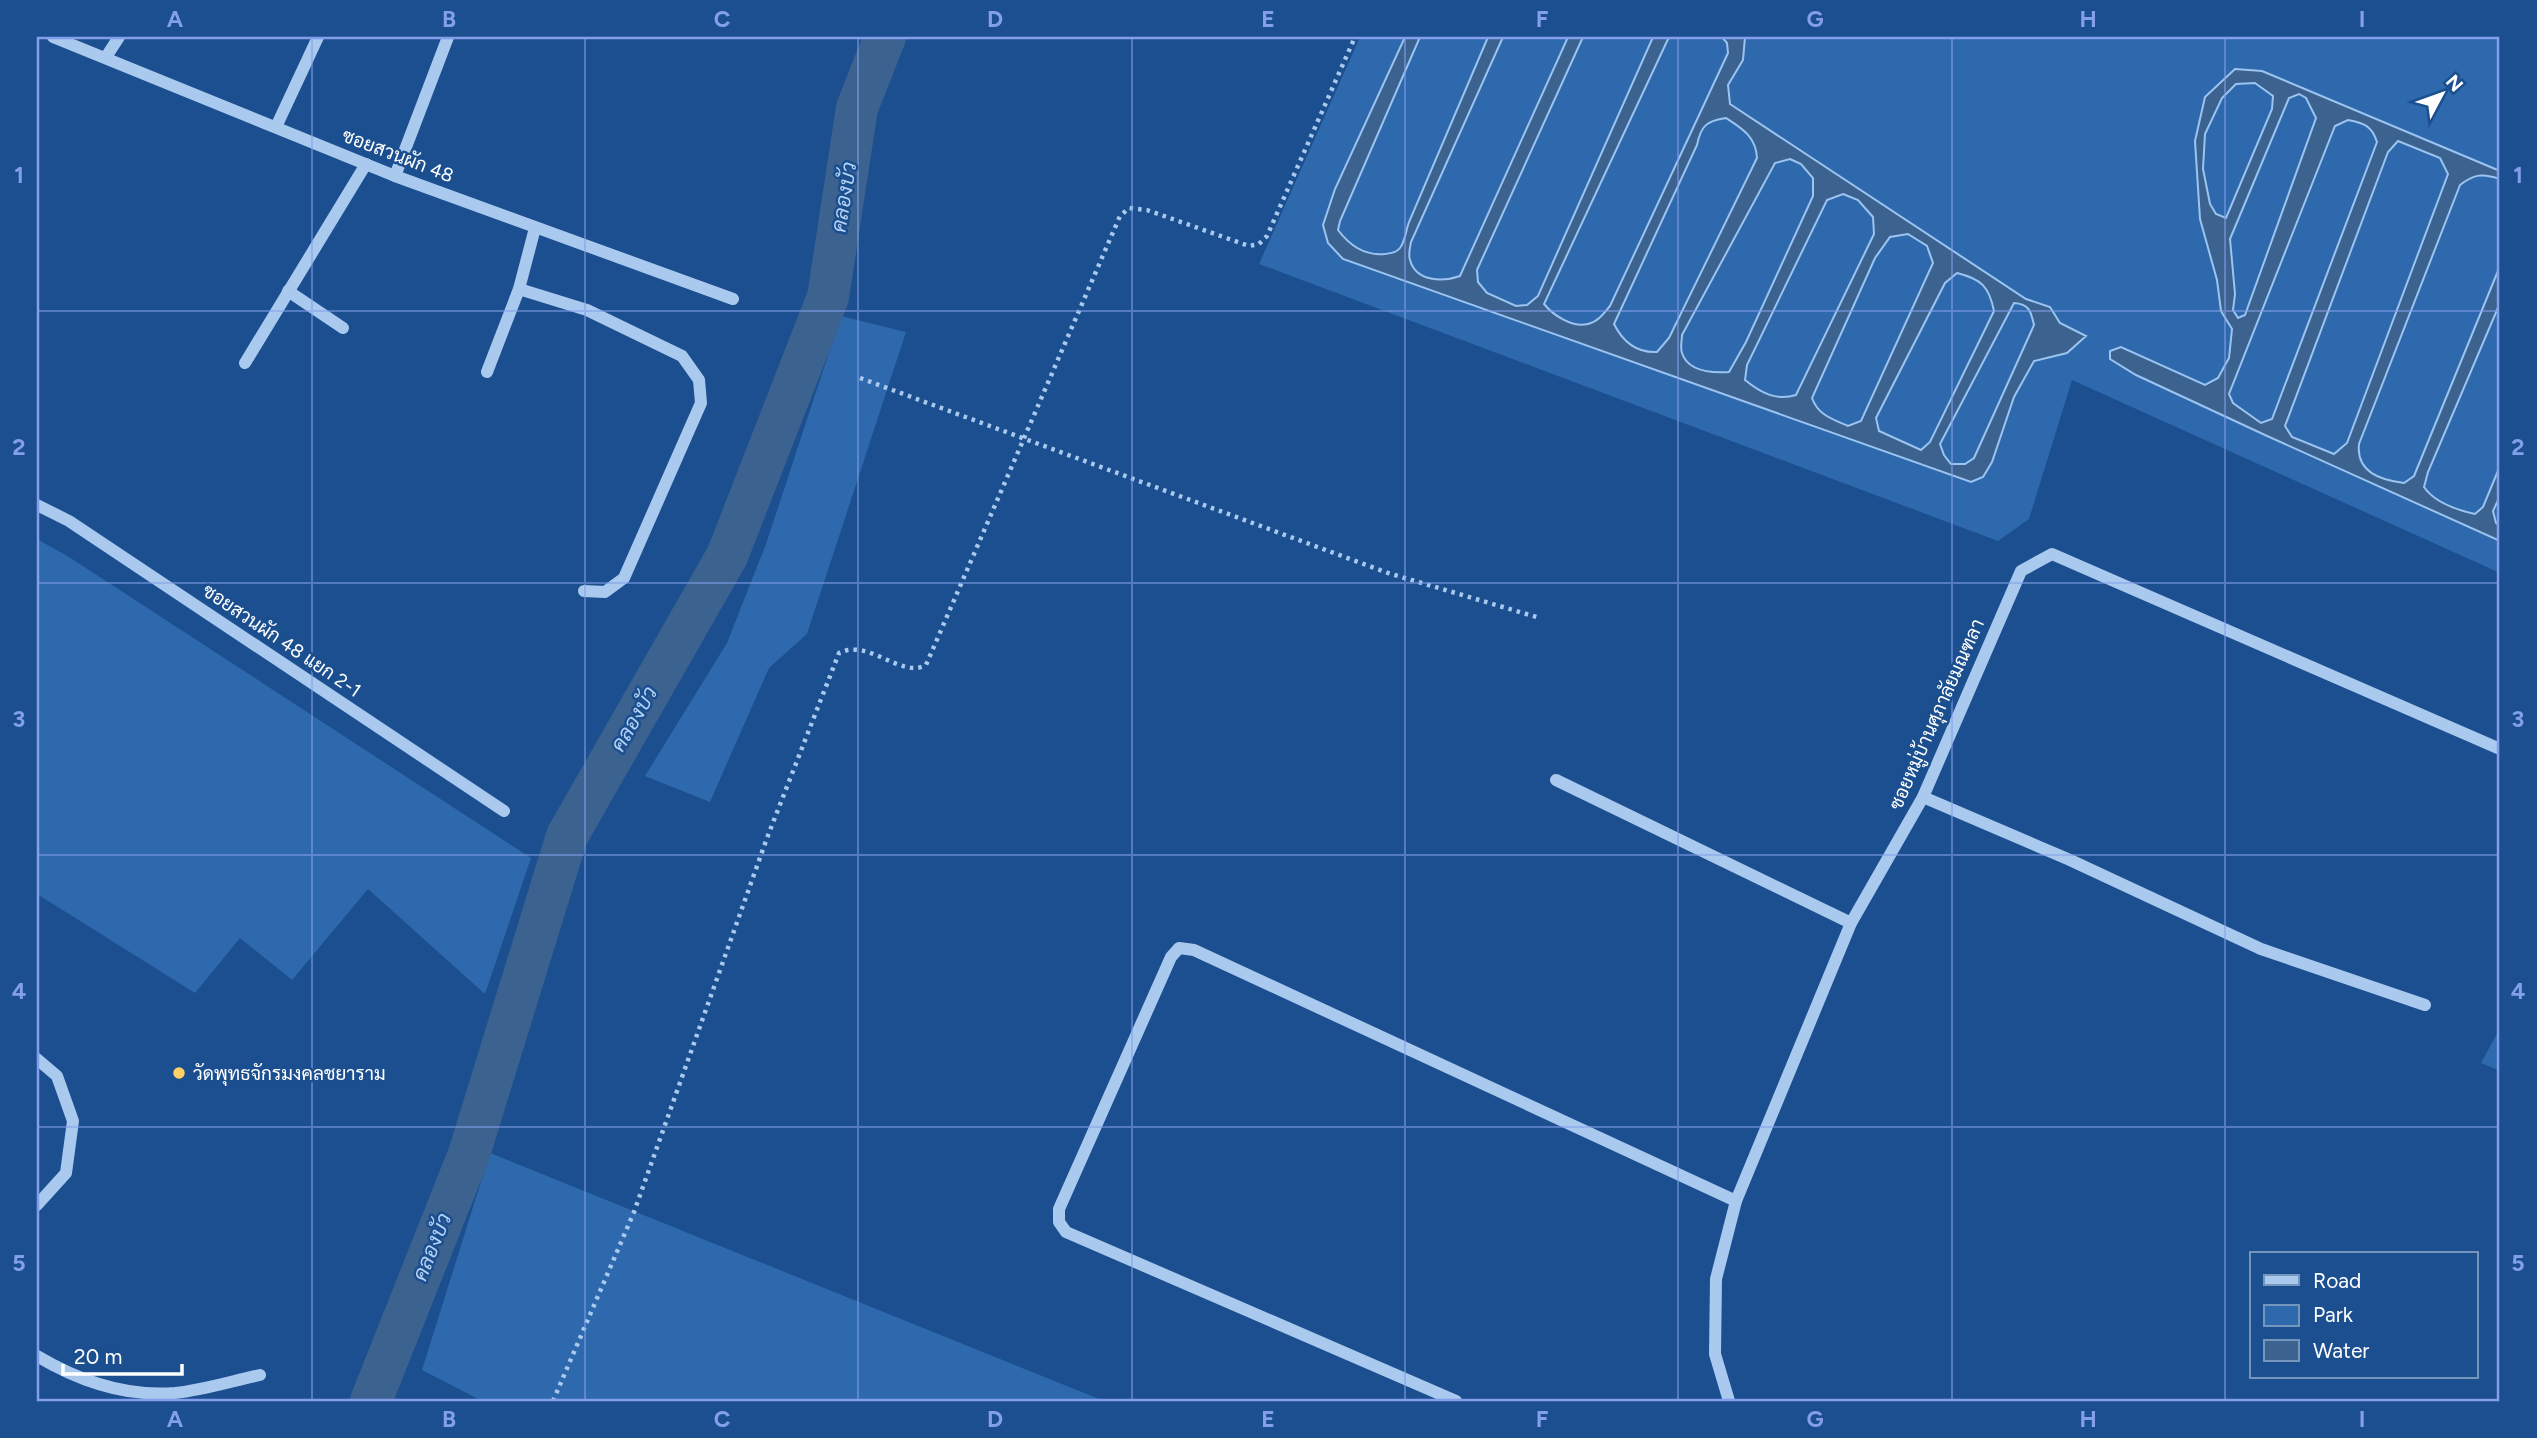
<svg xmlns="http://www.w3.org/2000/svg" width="2537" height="1438" viewBox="0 0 2537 1438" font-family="Figtree,Sarabun,sans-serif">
	<rect width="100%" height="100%" fill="#1b4f8f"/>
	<g fill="#2e69ad">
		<polygon points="1360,37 2500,37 2500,573 2072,380 2029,519 1998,541 1259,264"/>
		<polygon points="841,316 906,332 807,634 769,668 710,802 645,776 727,643 766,544"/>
		<polygon points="37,539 69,557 531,858 485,994 368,889 292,980 240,938 195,993 37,894"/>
		<polygon points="2500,1028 2500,1071 2481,1063"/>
		<polygon points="490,1153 1104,1401 482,1401 422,1370"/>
	</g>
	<g fill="#3c6290" stroke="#9cc4f0" stroke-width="2" fill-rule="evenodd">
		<path d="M1405,37H1420L1340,221L1338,230C1350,246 1365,256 1385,254C1391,253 1396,253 1400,248C1405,242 1406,230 1409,222L1488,37H1503L1411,242C1410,247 1408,255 1410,260C1416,282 1443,282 1460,276L1568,37H1583L1477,270L1478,282L1487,293L1516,306L1527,305L1538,296L1653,37H1669L1544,304C1553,315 1572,328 1588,324C1598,322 1604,313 1610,306L1728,53L1727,43L1722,37H1745L1743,60L1728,85L1730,104L2026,299L2050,307L2060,323L2086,336L2067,353L2034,361L2014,397L1992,462L1983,477L1971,482L1343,259L1328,243L1323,225L1335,189ZM1726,118C1743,129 1756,137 1757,158L1669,338L1657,352C1637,353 1623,342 1614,324L1697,145C1701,125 1707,121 1726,118ZM1790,159L1801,164L1813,178V196L1746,342L1729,372C1713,373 1688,372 1682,353C1680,348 1682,340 1682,335L1775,163ZM1843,194L1858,200L1873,217L1874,234L1796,395C1776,401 1761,393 1745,380L1747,365L1827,200ZM1908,234L1927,246L1933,263L1861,421L1848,426C1832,419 1818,415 1812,398L1875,258L1890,237ZM1957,273C1981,279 1989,286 1994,311L1930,442L1921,450L1879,431L1876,418L1945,283ZM2014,303C2029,304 2031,311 2034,325L1974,458L1965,464H1951L1944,455L1940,444Z"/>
		<path d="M2235,69L2262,71L2500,171V179C2483,173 2474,174 2460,185L2359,444C2356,472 2380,480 2404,483L2414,476L2500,266V303L2428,472L2424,487C2435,503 2457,510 2475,514L2483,507L2500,466V496L2493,511L2496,523L2500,526V541L2265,435L2136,375L2110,359V351L2121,347L2205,385L2218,378L2229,358L2232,329L2221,311L2217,280L2200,219L2195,141L2205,97ZM2255,83L2273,96L2272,109L2226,218L2216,214L2210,204L2203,169L2205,134L2222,98L2236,84ZM2299,94L2306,98L2316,118L2245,315L2238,318L2233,310L2235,294L2230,239L2289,98ZM2348,120C2364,123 2372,126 2377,142L2272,419L2261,423L2233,403L2229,394L2335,126ZM2398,141L2440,158L2448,174L2347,443L2334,454L2292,437L2285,426L2388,152Z"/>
	</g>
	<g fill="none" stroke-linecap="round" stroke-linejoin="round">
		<polyline stroke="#3c6290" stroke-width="42" points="371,1401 469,1154 567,836 727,556 828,297 857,108 885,37"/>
		<g stroke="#a9c9ee" stroke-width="4.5" stroke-dasharray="3.5 5" stroke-linecap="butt">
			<polyline points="860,378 1388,573 1540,618"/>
			<path d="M553,1401L634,1212L767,838L839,653C869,638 901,679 926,665L1120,216L1129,208L1147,210L1249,246L1259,244L1267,236L1355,37"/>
		</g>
		<g stroke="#a9c9ee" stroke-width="12">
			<polyline points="53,37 395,176 733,299"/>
			<polyline points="106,57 119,37"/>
			<polyline points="276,127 318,37"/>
			<polyline points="395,176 448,37"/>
			<polyline points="519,289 587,310 682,356 699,380 701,403 624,578 605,592 584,591"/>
			<polyline points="288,291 343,328"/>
			<polyline points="245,363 366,164"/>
			<polyline points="487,372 519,289 535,228"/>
			<polyline points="37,505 69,521 504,811"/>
			<polyline points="1556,780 1851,923"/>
			<polyline points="1923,797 2070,860 2261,949 2425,1005"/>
			<polyline points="37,1059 57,1076 73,1121 66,1173 37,1205"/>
			<path d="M37,1356C79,1381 126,1397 175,1393C203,1390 232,1381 260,1375"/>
			<polyline points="1456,1401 1066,1232 1059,1222 1059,1209 1171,957 1179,948 1194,950 1736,1201"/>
			<polyline points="1729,1401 1715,1354 1716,1279 1736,1201 1851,923 1923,797 2021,571 2052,554 2500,749"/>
		</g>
	</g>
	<path fill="none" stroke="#839eea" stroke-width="2" stroke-opacity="0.55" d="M312,37V1401M585,37V1401M858,37V1401M1132,37V1401M1405,37V1401M1678,37V1401M1952,37V1401M2225,37V1401M37,311H2500M37,583H2500M37,855H2500M37,1127H2500"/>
	<circle fill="#ffd166" stroke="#1b4f8f" stroke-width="2.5" cx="179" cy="1073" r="7"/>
	<g text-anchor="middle" stroke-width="5" stroke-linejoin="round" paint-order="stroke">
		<g font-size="19" fill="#fff" stroke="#1b4f8f">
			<text transform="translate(398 155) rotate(21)" y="7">ซอยสวนผัก 48</text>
			<text transform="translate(282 640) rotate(34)" y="7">ซอยสวนผัก 48 แยก 2-1</text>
			<text transform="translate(1936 714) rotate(-66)" y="7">ซอยหมู่บ้านศุภาลัยมณฑลา</text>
		</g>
		<g font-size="19" fill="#fff" stroke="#1b4f8f" text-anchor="start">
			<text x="193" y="1080">วัดพุทธจักรมงคลชยาราม</text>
		</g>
		<g font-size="21" font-style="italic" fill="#b5d3f5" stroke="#1b4f8f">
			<text transform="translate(844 197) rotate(-81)" y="7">คลองบัว</text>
			<text transform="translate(634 719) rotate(-60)" y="7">คลองบัว</text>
			<text transform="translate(432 1247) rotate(-68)" y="7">คลองบัว</text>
		</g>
	</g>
	<rect width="2537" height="1438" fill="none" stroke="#1b4f8f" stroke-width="77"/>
	<rect x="2250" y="1252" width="228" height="126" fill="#1b4f8f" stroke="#7695bc" stroke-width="2"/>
	<rect x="2264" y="1275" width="35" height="10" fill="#a9c9ee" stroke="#7695bc" stroke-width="2"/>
	<text x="2313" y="1288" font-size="21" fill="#ffffff">Road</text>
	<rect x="2264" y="1305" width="35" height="21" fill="#2e69ad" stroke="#7695bc" stroke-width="2"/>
	<text x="2313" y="1322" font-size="21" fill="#ffffff">Park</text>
	<rect x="2264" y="1340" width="35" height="21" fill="#3c6290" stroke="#7695bc" stroke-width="2"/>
	<text x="2313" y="1358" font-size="21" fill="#ffffff">Water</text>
	<g transform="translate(2442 94) rotate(49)" stroke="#1b4f8f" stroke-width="5" paint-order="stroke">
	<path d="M0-5L12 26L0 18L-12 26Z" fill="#ffffff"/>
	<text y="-10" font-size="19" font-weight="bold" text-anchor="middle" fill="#ffffff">N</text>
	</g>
	<path d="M63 1364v10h119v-10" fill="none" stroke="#ffffff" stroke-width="3.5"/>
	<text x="74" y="1364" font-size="21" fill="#ffffff" stroke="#1b4f8f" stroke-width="5" paint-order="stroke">20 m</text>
	<rect x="38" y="38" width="2460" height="1362" fill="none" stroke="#839eea" stroke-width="2.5"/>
	<g font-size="23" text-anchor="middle" font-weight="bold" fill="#839eea">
		<text x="175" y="27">A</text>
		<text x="449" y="27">B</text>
		<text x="722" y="27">C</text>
		<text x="995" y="27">D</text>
		<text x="1268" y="27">E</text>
		<text x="1542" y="27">F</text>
		<text x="1815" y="27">G</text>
		<text x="2088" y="27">H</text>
		<text x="2362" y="27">I</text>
		<text x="19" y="183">1</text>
		<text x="2518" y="183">1</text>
		<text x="19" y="455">2</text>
		<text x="2518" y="455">2</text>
		<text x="19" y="727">3</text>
		<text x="2518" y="727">3</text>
		<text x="19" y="999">4</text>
		<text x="2518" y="999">4</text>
		<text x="19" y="1271">5</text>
		<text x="2518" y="1271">5</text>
		<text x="175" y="1427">A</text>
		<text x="449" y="1427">B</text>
		<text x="722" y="1427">C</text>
		<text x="995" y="1427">D</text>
		<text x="1268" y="1427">E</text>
		<text x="1542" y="1427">F</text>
		<text x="1815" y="1427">G</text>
		<text x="2088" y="1427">H</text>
		<text x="2362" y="1427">I</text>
	</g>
</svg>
